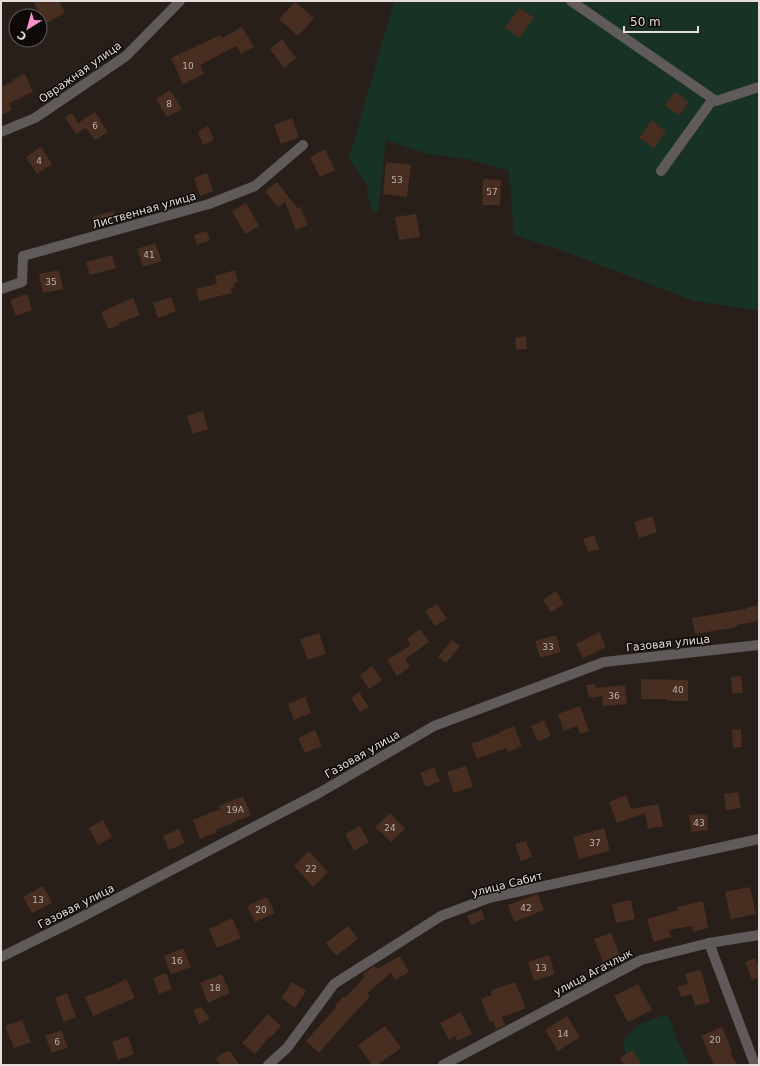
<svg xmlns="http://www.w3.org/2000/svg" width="760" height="1066" viewBox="0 0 760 1066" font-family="'DejaVu Sans',sans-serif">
	<rect width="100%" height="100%" fill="#281f1a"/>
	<g fill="#183325">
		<polygon points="394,1 759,1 759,311 694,301 566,252 514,235 509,171 468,159 428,154 386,140 378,213 371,210 366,184 349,159"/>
		<polygon points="667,1014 673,1026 677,1041 689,1065 633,1065 625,1054 624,1039 639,1024"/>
	</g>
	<g fill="#472e20">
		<polygon points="33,1 59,1 65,13 44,24"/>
		<polygon points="295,2 314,18 298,36 279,19"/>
		<polygon points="520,8 534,18 519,38 505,27"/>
		<polygon points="242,27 254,47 241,54 236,46 200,65 204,74 183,84 171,58 220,35 222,38"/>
		<polygon points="282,39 296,58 284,68 270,49"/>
		<polygon points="25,74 33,92 9,103 12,110 1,115 1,87 13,82 12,80"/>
		<polygon points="170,90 182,109 167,117 156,99"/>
		<polygon points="675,92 689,102 679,116 665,105"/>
		<polygon points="95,112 108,132 95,140 86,128 76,134 65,117 72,113 78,123"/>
		<polygon points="292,118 299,137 281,144 274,125"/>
		<polygon points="652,120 666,131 654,148 639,138"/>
		<polygon points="208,126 214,140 203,145 198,132"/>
		<polygon points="41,147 52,164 37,174 26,157"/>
		<polygon points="325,149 335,170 320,177 310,157"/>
		<polygon points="386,162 411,165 407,197 383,194"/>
		<polygon points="207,173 213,191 200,196 194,178"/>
		<polygon points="483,179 501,180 500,205 482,205"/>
		<polygon points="277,182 297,208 300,207 308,225 296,230 285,202 278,207 265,191"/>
		<polygon points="246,203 259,226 245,234 232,211"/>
		<polygon points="113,211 116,223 96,229 93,217"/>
		<polygon points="416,214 420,237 399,240 395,217"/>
		<polygon points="207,231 210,240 197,245 194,235"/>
		<polygon points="155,243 162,261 143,267 137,249"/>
		<polygon points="112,255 116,268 90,275 86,262"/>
		<polygon points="59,270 63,289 43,293 39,274"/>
		<polygon points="235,270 238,282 234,283 235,287 231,288 232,293 199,301 196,289 217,284 215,276"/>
		<polygon points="27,294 32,310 16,316 10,300"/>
		<polygon points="171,297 176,311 158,318 153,303"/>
		<polygon points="133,298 140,315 119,323 120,325 108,329 101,312"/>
		<polygon points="526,336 527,349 516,350 515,338"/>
		<polygon points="203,411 208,429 193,434 187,416"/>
		<polygon points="652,516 657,532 639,538 634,522"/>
		<polygon points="594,535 599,549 588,552 583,539"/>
		<polygon points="556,591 564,604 551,612 543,600"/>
		<polygon points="437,604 447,619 435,626 425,611"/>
		<polygon points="759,605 759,621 737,625 737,627 695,634 692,618 746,609 746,608"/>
		<polygon points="420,629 429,642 405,659 410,667 397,676 387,660 411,645 407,639"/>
		<polygon points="599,632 606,647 583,658 576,644"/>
		<polygon points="319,633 326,654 308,660 300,639"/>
		<polygon points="556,635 561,652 540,658 535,641"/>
		<polygon points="452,640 460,646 446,663 438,657"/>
		<polygon points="372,666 382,680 369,689 360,675"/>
		<polygon points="741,676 743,693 732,693 731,677"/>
		<polygon points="641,679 688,680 688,701 667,701 667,699 641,699"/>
		<polygon points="595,684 596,688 625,685 627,704 603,706 602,696 589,698 586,685"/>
		<polygon points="359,692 369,707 360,712 351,698"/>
		<polygon points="305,697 311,713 294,720 288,704"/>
		<polygon points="580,706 589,731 580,734 577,726 564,731 558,714"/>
		<polygon points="544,720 551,736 538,742 531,726"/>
		<polygon points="514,726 522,746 508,752 506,748 477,759 471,744 500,733 500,732"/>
		<polygon points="741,729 742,747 733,748 732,730"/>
		<polygon points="315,730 322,746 305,753 298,738"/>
		<polygon points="466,766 473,787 454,793 447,772"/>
		<polygon points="434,767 440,781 426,787 420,773"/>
		<polygon points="738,792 741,808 726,810 724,794"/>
		<polygon points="626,795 631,809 658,804 663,826 648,829 645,813 617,823 609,802"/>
		<polygon points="243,796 251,815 216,830 217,832 200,839 193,820 220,809 219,806"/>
		<polygon points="390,813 405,829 391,842 375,827"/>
		<polygon points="707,814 708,830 691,832 689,815"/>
		<polygon points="103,820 112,837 98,845 89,828"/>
		<polygon points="360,826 369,842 354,851 345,834"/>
		<polygon points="604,828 610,851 579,859 573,837"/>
		<polygon points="179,829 185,843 169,850 163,836"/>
		<polygon points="526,841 532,857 521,861 515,844"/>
		<polygon points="309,851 328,872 313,887 294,866"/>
		<polygon points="43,886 52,903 32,913 23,897"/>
		<polygon points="750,887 756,914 731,919 725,892"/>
		<polygon points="538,894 544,910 514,922 508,905"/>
		<polygon points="267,897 275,913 255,922 247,906"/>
		<polygon points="631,900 635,919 616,923 612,904"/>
		<polygon points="703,901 708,928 693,932 692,926 669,930 671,937 654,942 647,919 678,910 677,907"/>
		<polygon points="481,910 485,919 471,925 467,916"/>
		<polygon points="232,918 241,938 217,948 209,929"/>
		<polygon points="348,926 358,939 336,956 326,943"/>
		<polygon points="611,933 620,955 603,962 594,939"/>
		<polygon points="183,948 191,967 171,974 164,956"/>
		<polygon points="549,955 555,974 534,981 528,962"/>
		<polygon points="400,956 409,972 395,980 391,973 367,993 370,997 345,1023 319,1053 306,1041 336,1007 335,1006 344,996 345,998 365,977 363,974 374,966 377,969"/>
		<polygon points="755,958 759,967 759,978 752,980 745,962"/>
		<polygon points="701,970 710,1002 695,1006 692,994 681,997 678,987 688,984 685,974"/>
		<polygon points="166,973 172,989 159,994 153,978"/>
		<polygon points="222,974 230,993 208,1003 200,983"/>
		<polygon points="126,979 135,998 93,1016 85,997 111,987"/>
		<polygon points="292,982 306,991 295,1008 281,998"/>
		<polygon points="515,982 526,1008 502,1017 505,1025 496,1029 493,1021 490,1022 481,999 492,995 490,991"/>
		<polygon points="638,984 652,1010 628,1022 614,996"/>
		<polygon points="67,993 76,1017 64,1022 55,998"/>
		<polygon points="201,1007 210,1019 199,1024 193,1010"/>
		<polygon points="461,1012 472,1034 457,1041 455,1036 449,1040 440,1023"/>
		<polygon points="268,1014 281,1026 271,1037 270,1036 255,1054 242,1043"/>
		<polygon points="567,1016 580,1037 558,1051 545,1030"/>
		<polygon points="22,1020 31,1042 14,1048 5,1026"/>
		<polygon points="385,1026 401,1048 377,1065 372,1065 358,1045"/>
		<polygon points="722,1027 732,1051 730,1052 737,1065 714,1065 701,1036"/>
		<polygon points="61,1030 68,1047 52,1053 45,1036"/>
		<polygon points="128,1036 134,1054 118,1060 112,1042"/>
		<polygon points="633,1050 642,1065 624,1065 620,1058"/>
		<polygon points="227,1051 230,1051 240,1065 220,1065 216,1058"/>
	</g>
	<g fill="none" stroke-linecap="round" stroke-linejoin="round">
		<g stroke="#605a5b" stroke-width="10">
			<polyline points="571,1 716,101 759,87"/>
			<polyline points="1,132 35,118 126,56 180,1"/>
			<polyline points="661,171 713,99"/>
			<polyline points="1,289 22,282 23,256 209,204 255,186 303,145"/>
			<polyline points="709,943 759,935"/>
			<polyline points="1,957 76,920 319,793 434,726 604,662 759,645"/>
			<polyline points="268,1065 287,1048 334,984 441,916 489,898 759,839"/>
			<polyline points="443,1065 641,960 709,943 755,1065"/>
		</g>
	</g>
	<g text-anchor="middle" stroke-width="3" stroke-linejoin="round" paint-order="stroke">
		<g font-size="9" fill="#bdb1ac">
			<text x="188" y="69">10</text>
			<text x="169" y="107">8</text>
			<text x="95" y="129">6</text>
			<text x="39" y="164">4</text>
			<text x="397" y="183">53</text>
			<text x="492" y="195">57</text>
			<text x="149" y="258">41</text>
			<text x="51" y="285">35</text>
			<text x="548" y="650">33</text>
			<text x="678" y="693">40</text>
			<text x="614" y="699">36</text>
			<text x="235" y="813">19А</text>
			<text x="699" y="826">43</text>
			<text x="390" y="831">24</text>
			<text x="595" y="846">37</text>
			<text x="311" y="872">22</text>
			<text x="38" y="903">13</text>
			<text x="526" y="911">42</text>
			<text x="261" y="913">20</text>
			<text x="177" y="964">16</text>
			<text x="541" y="971">13</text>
			<text x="215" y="991">18</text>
			<text x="563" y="1037">14</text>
			<text x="715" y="1043">20</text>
			<text x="57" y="1045">6</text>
		</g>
		<g font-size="11" fill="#e4ddda" stroke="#0e0a08">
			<text transform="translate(80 72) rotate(-35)" y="4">Овражная улица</text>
			<text transform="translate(144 210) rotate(-16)" y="4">Лиственная улица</text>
			<text transform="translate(668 643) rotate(-6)" y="4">Газовая улица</text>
			<text transform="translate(362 754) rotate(-30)" y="4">Газовая улица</text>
			<text transform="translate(507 884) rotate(-14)" y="4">улица Сабит</text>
			<text transform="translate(76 906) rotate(-27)" y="4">Газовая улица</text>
			<text transform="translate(593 972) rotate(-28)" y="4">улица Агачлык</text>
		</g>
	</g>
	<rect width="760" height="1066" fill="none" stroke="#e4ddda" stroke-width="4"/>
	<g transform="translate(28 28) rotate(217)"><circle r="19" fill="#0e0a08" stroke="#645e5c"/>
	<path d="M0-3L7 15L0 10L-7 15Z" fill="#f890cb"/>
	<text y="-6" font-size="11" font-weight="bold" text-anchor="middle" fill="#e4ddda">С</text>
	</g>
	<path d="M624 26v6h74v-6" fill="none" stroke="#e4ddda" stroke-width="2"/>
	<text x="630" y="26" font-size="12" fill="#e4ddda" stroke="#0e0a08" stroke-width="3" paint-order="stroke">50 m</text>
</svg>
